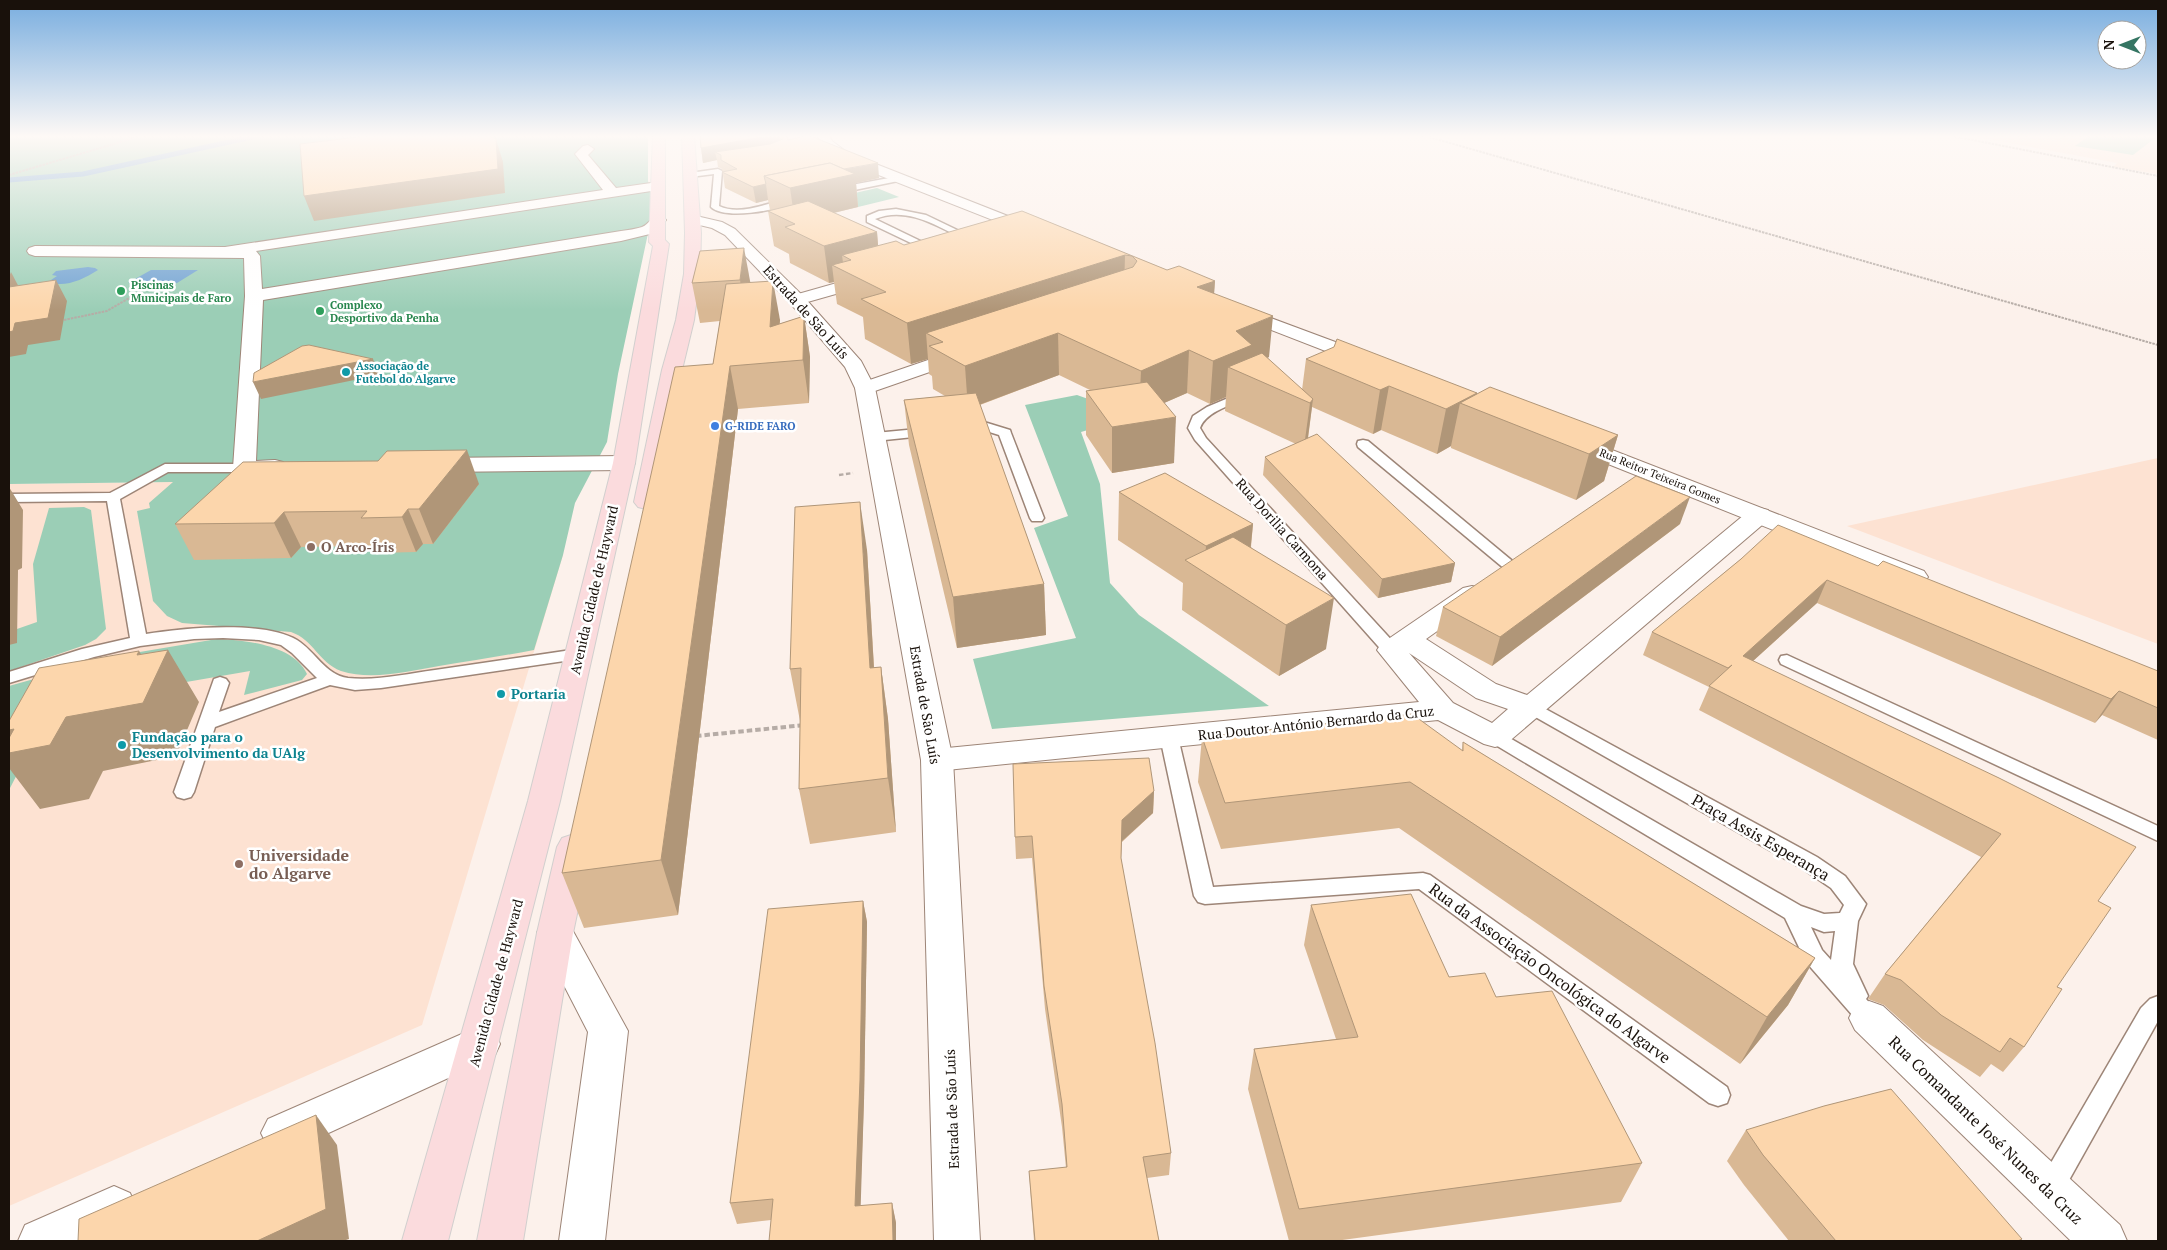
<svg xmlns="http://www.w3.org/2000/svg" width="2167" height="1250" viewBox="0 0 2167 1250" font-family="'PT Serif',serif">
	<rect width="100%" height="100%" fill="#fcf1eb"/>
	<g fill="#fde2d2">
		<polygon points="1967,135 2158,135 2158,174 2113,167 2117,163"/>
		<polygon points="2158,458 2158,644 1847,526"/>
		<polygon points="173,482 563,555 422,1025 9,1206 9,484"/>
	</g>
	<g fill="#9bceb6">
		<path d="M9,135H648V181L651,193L650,224L618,374L607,442L575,503L563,555L534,650C502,656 471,661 439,666C408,671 372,681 341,671C318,662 314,640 291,632L182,623L167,616L153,601L137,511L150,508L149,503L173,482L9,484Z"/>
		<polygon points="2090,135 2138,135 2155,138 2133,155 2075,146"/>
		<polygon points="877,188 899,197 858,207 837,197"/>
		<polygon points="1077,395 1136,416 1081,432 1100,484 1110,583 1139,615 1269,706 992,729 973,659 1076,638 1034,528 1068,516 1025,405"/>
		<polygon points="84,507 91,510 106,629 96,639 85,645 9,671 9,645 17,629 37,622 33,564 49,508"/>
		<path d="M217,639C245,640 294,645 307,674L302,680L244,695L250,671L53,705L9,790V686L116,656Z"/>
	</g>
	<g fill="#71a3d2">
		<path d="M88,267L95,268L98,270C82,280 65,288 48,282L57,276L52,275L56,271Z"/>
		<polygon points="151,270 198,270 177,283 162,285 128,283"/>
	</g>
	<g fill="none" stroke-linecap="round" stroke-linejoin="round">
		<polyline stroke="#71a3d2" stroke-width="5" points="9,180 83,174 261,135"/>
		<defs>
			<g id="lane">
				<path d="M718,169L722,171L719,206C740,216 768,203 789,198L793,201C780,211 724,220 711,207L714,174L690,177L686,175L690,173Z"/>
				<polygon points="900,176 903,176 903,180 835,194 831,191 835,188"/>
				<path d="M896,209L926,215L978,240L976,242H970C940,228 908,205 875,219L937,249V253L934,254L867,222V216L879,211Z"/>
				<path d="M1245,391L1251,395L1249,398C1234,404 1206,411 1200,428L1206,438L1397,646L1399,650L1397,654H1385L1195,440L1188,428L1193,416L1207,407Z"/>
				<polygon points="984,422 1010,430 1011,433 1044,518 1042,521 1032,521 1030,518 999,435 983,430 967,432 961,428 967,424"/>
				<polygon points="928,428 934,432 933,435 875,441 869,437 875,433"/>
				<polygon points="1363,440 1368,441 1516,564 1519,567 1516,570 1506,570 1358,447 1357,444 1358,441"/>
				<path d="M165,464H244L251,468L244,472H168L120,499L146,634C184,628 263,620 297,640C315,651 325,675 348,678C376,681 406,674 435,670C483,663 530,656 578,649L584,650L586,654L584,658L578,659L381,688L355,690L330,685L215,727L194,792L191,797L184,799L177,797L174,792L214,679L220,677L226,679L229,683L219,712L317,678L292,653L281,645L259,640L223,638L194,639L140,646L94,657L9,683V672L82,649L130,638L107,501L9,502V494L110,493Z"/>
				<polygon points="1787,655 2158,826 2158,841 1781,664 1779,660 1781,656"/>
				<path d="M1529,700L1817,857L1845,876L1866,904L1858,921L1853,964L1868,996L1866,999L1877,1011L1881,1018L1877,1025L1869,1028L1861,1025L1806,962L1785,918L1489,741L1486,737L1489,733L1495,731L1501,733L1801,906L1824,914L1840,913L1844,905L1831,888L1803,869L1523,710L1520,706L1523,702ZM1811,927L1824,932L1835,931L1831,960L1822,950Z"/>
				<polygon points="1169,731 1175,733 1178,737 1213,887 1423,873 1430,875 1727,1087 1730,1095 1727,1103 1718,1106 1709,1103 1419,889 1205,904 1198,902 1194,896 1160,737 1163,733"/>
				<polygon points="2158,996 2158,1021 2059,1198 2050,1202 2041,1198 2037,1189 2041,1180 2141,1008 2150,999"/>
			</g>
			<g id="street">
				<path d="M588,145L594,149L588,155L616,188L658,182L665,186L658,190L256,251L260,256L262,289L621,231C628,230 636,229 642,227C651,223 651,214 663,217L666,220L654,233L621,241L263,300L256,461L275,460L283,462L286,467L283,472C269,475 250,476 236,473L233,468L245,296L244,258L35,256L29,254L27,251L29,248L35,246L225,247L603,190L575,154L583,146Z"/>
				<polygon points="872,273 878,274 880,278 878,282 797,305 791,304 788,300 791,296"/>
				<polygon points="963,348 970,350 973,354 970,358 872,392 865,394 858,392 855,388 858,384"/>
				<polygon points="624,456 632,458 635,463 632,468 624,470 436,472 428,470 425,465 428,460 436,458"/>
				<path d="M1759,508L1768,510L1771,515L1768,520L1506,744L1495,747L1484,744L1438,720L937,771L926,768L921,760L926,752L937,749L1419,702L1377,650L1381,644L1463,588L1472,586L1481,588L1485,594L1481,600L1426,639L1496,684L1527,695L1750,510ZM1409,653L1476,698L1508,709L1492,723L1453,703Z"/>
				<polygon points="555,918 568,922 628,1031 605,1241 559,1241 588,1032 537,933 542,922"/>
				<polygon points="1869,1001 1883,1006 2120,1225 2127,1241 2071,1241 1855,1030 1849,1018 1855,1006"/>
				<polygon points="480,1026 494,1031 500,1044 494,1057 298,1147 283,1153 268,1147 261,1133 268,1119"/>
				<polygon points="114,1186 130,1193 137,1209 130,1225 94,1241 18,1241 25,1225"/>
			</g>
			<g id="secondary">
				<polygon points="817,135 829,135 832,141 848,153 1041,229 1044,232 1041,235 1031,235 838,159 823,146"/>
				<polygon points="692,215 722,222 735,229 803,296 861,361 875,388 953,760 980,1241 934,1241 921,760 855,388 845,367 791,304 725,235 712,228 687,222 685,219 687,216"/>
				<polygon points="1236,305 1373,356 1376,360 1373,364 1366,366 1359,364 1230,314 1227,310 1230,306"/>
				<polygon points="1576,436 1924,571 1928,577 1924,583 1915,585 1906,583 1568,448 1565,443 1568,438"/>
			</g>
			<g id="primary">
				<polygon points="653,135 665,135 665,240 669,244 635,463 560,801 448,1241 402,1241 528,801 613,463 653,246 649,242"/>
				<polygon points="682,135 694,135 701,233 700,274 694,320 682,370 658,502 654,507 646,509 638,507 634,502 662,370 676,320 684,274 685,233"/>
				<polygon points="574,834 586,838 591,847 573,933 523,1241 477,1241 537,933 557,847 562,838"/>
			</g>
		</defs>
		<use href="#lane" stroke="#9d8577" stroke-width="3"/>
		<use href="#street" stroke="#9d8577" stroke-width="2"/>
		<use href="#secondary" stroke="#9d8577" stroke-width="2"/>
		<use href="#primary" stroke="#d1cfce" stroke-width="2"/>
		<g stroke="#b6aca6" stroke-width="2" stroke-dasharray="2.5 1" stroke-linecap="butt">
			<polyline points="1422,135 2158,345"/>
			<polyline points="1947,135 2158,176"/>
			<polyline points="9,175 127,140 138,135"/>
			<polyline points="64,320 107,311 141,291"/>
		</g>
		<polyline stroke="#b6aca6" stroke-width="2.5" stroke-dasharray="4.5 2.5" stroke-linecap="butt" points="839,475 853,473"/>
		<polyline stroke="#b6aca6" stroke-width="4" stroke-dasharray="5.5 3" stroke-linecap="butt" points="696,736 805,725"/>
		<use href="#lane" fill="#fff" fill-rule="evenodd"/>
		<use href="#street" fill="#fff" fill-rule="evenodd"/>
		<use href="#secondary" fill="#fff" fill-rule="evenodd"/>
		<use href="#primary" fill="#fbdbdd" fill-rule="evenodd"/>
	</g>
	<g fill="#d9b894">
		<polygon points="700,135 786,135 788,140 879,178 856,183 858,207 834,213 877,232 878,246 904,245 1022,211 1167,270 1215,281 1214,293 1269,357 1267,358 1302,390 1306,359 1477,393 1477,394 1618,435 1604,481 1576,500 1451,448 1451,446 1437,454 1381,430 1373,434 1312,407 1308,439 1455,563 1451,582 1378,598 1263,475 1265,457 1296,444 1225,411 1226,397 1210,404 1187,393 1164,403 1174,463 1112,473 1086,435 1086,391 1090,390 1059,375 980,405 1044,584 1046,635 957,648 909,445 904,400 945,396 933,389 932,376 929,374 928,359 911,364 865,339 863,317 837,304 834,282 829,283 790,263 789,254 774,246 768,211 770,210 768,200 756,203 725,188 722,169 718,167 717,160 703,163 701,148"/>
		<polygon points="700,251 750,283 780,320 779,324 804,316 810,357 809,403 738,409 678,915 584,928 562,873 713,364 720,321 700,323 692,283"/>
		<polygon points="479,484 433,544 423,544 416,552 376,553 373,546 301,547 291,558 194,560 175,524"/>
		<polygon points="1119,492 1253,524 1251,547 1326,649 1279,676 1182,610 1183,583 1118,540"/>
		<polygon points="1680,524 1492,666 1436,636 1443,607"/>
		<polygon points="867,550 874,667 881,667 888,719 896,832 810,844 799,789 800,721 790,669"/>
		<polygon points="1741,559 1878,566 2158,671 2158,740 2102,715 2095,723 1817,603 1753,661 2098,901 2057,987 2024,1047 2003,1072 1991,1064 1980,1077 1923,1040 1884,1005 1868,999 1885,974 1981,857 1699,710 1709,687 1643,655 1652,632"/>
		<polygon points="1202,737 1462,750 1463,742 1815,958 1788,1005 1740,1064 1399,828 1221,849 1198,782"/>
		<polygon points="1154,791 1153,813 1122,842 1121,858 1171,1153 1169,1175 1147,1178 1159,1241 1034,1241 1029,1171 1066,1168 1062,1127 1045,1009 1032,858 1016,859 1015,837"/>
		<polygon points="863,901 867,922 864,1101 860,1206 892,1203 896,1223 771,1220 737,1224 730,1203"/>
		<polygon points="1311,905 1449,977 1496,997 1642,1163 1621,1202 1335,1241 1289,1241 1248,1089 1254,1049 1336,1039 1304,945"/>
		<polygon points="1746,1130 2020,1241 1789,1241 1744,1185 1727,1161"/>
	</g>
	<g fill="#b09678">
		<polygon points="770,135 779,135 780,146 721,155 715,152 717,160 703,163 701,148"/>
		<polygon points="496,139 503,162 505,193 314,221 304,196"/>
		<polygon points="878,163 879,178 856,183 858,207 795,222 790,188 777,182"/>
		<polygon points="766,184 768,200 756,203 753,187"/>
		<polygon points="877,232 880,269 851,260 842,255 844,271 832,265 834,282 829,283 824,246"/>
		<polygon points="744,248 751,286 747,320 740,280"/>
		<polygon points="1125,255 1124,293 943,342 926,333 928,359 911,364 907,323"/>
		<polygon points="11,272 22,293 9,295 9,277"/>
		<polygon points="56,280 67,301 60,340 28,345 26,354 9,357 9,332 15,323"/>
		<polygon points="773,281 780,320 777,362 770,327"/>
		<polygon points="1215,281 1212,321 1197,287"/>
		<polygon points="804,316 810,357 809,403 803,360"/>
		<polygon points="1273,316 1269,357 1251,365 1228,367 1226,397 1210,404 1213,361 1236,331"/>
		<polygon points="1058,333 1059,375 968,409 965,366"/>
		<polygon points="1189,350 1187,393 1139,414 1141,371"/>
		<polygon points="373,359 379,375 261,399 253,382"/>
		<polygon points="730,366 738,409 678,915 661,860"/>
		<polygon points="1389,386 1381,430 1373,434 1380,390"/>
		<polygon points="1477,393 1474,408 1460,403 1451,446 1437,454 1446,409"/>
		<polygon points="1313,399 1307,444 1304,447 1310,403"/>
		<polygon points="1176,417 1174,463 1112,473 1112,427"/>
		<polygon points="1618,435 1604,481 1576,500 1589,454"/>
		<polygon points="467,450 479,484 433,544 419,509"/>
		<polygon points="9,487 23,510 22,568 18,570 17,643 9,645"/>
		<polygon points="1690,497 1680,524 1492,666 1500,637"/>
		<polygon points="860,502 867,550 877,720 870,668"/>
		<polygon points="408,509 423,544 416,552 402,517"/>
		<polygon points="284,512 301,547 291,558 274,523"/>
		<polygon points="1253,524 1248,573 1204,572 1206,546"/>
		<polygon points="1455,563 1451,582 1378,598 1382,579"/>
		<polygon points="1827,580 1817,603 1732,680 1743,656"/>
		<polygon points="1044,584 1046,635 957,648 953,597"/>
		<polygon points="1334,598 1326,649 1279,676 1286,625"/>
		<polygon points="168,650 199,702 176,756 103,771 89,799 40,809 9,768 9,730 66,717 137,655 139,651 155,677"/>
		<polygon points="881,667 888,719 896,832 888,778"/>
		<polygon points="2119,691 2102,715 2095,723 2111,699"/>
		<polygon points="1154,791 1153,813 1121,842 1122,820"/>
		<polygon points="863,901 867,922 864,1101 860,1227 855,1206"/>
		<polygon points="1815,958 1788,1005 1740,1064 1767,1017"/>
		<polygon points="316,1115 337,1145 349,1239 343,1241 257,1241"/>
		<polygon points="892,1203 896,1223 896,1241 893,1241"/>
	</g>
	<g fill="#fcd6ac" stroke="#b09678">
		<polygon points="374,135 487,135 496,139 498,169 304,196 300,144"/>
		<polygon points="700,135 770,135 767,136 701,148"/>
		<polygon points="783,135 786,135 788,140 808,135 878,163 844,169 830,163 764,176 766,184 753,187 722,172 737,169 721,160 721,155 715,152 770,144 783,139"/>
		<polygon points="830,163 855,174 790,188 764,176"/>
		<polygon points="808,201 877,232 824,246 785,227 795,224 768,211"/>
		<polygon points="1022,211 1167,270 1179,266 1215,281 1197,287 1273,316 1236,331 1252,345 1213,361 1189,350 1141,371 1058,333 965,366 929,346 943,342 926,333 1133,267 1137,261 1132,256 1125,255 907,323 861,299 886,292 832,265 851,260 842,255 896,241 904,245"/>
		<polygon points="744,248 740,280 692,283 700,251"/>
		<polygon points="56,280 48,318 15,323 13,331 9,332 9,287"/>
		<polygon points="773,281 770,327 804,316 803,360 730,366 661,860 562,873 675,367 713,364 726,284"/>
		<polygon points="1337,339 1477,393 1446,409 1389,386 1380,390 1306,359 1334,347"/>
		<polygon points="309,345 373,359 253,382 254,373 302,346"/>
		<polygon points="1262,353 1313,399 1310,403 1228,367"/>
		<polygon points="1147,382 1176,417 1112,427 1086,391"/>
		<polygon points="1490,387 1618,435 1589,454 1460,403"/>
		<polygon points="976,393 1044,584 953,597 904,400"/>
		<polygon points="1317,434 1455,563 1382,579 1265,457"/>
		<polygon points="467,450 419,509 408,509 402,517 361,518 367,511 284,512 274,523 175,524 243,462 378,461 387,451"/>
		<polygon points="1165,473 1253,524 1206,546 1119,492"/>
		<polygon points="1636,476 1690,497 1500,637 1443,607"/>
		<polygon points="860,502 870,668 881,667 888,778 799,789 801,668 790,669 795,507"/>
		<polygon points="1778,525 1878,566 1883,561 2158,671 2158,708 2119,691 2111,699 1827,580 1743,656 1999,778 2136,847 2098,901 2111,908 2057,987 2062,989 2024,1047 2010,1038 2000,1052 1941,1015 1901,980 1885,974 2001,834 1709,686 1732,665 1728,668 1652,632 1741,559"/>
		<polygon points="1233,537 1334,598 1286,625 1185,560"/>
		<polygon points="168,650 143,703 66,717 50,745 9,753 9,738 14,729 9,730 9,721 39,668 139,651 137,655"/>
		<polygon points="1412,714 1463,751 1463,742 1815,958 1767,1017 1410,782 1225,803 1202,737"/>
		<polygon points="1149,758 1154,791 1122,820 1121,858 1155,1043 1171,1153 1143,1157 1159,1241 1035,1241 1029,1171 1067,1167 1062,1104 1044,986 1032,836 1015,837 1013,764"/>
		<polygon points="1411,894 1449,977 1485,973 1496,997 1552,991 1642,1163 1299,1209 1254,1049 1358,1037 1311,905"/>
		<polygon points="863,901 860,1080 855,1206 892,1203 893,1241 769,1241 773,1199 730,1203 768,909"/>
		<polygon points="1891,1089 2022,1239 2018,1241 1836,1241 1763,1155 1746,1130 1824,1106"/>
		<polygon points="316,1115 326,1209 257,1241 78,1241 79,1219"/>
	</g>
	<linearGradient id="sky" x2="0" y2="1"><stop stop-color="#78addf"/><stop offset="0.44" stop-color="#fef9f6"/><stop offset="1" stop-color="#fef9f6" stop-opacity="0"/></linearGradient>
	<rect width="2167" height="310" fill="url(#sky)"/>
	<g fill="#2e9e5b" stroke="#fff" stroke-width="2">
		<circle cx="121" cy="291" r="5"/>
		<circle cx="320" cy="311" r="5"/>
	</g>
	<g fill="#0f9aa8" stroke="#fff" stroke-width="2">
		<circle cx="346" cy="372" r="5"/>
		<circle cx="501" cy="694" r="5"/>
		<circle cx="122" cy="745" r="5"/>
	</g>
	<circle fill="#3f7fe0" stroke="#fff" stroke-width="2" cx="715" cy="426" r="5"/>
	<g fill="#8d6e63" stroke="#fff" stroke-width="2">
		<circle cx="311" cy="547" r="5"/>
		<circle cx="239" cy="864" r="5"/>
	</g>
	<g text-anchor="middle" stroke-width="5" stroke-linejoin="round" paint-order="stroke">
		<g font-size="11" font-weight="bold" fill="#27864d" stroke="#fff" text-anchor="start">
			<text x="131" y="289">Piscinas<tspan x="131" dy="13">Municipais de Faro</tspan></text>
			<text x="330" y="309">Complexo<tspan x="330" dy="13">Desportivo da Penha</tspan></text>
		</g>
		<g font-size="11" font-weight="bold" fill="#0d838f" stroke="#fff" text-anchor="start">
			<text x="356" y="370">Associação de<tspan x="356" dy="13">Futebol do Algarve</tspan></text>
		</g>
		<g font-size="11" font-weight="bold" fill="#366cbe" stroke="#fff" text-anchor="start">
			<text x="725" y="430">G-RIDE FARO</text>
		</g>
		<g font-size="11" fill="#19110b" stroke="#fff">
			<text transform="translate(1660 476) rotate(22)" y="4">Rua Reitor Teixeira Gomes</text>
		</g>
		<g font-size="14" fill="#19110b" stroke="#fff">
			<text transform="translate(806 312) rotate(48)" y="5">Estrada de São Luís</text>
			<text transform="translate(1282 529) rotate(48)" y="5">Rua Dorilia Carmona</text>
			<text transform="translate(594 590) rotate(-77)" y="5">Avenida Cidade de Hayward</text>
			<text transform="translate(925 705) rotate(80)" y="5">Estrada de São Luís</text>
			<text transform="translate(1316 723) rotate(-6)" y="5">Rua Doutor António Bernardo da Cruz</text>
			<text transform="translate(496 983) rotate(-75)" y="5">Avenida Cidade de Hayward</text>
			<text transform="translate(952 1109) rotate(-92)" y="5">Estrada de São Luís</text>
		</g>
		<g font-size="14" font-weight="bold" fill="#785e54" stroke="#fff" text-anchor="start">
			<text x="321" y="552">O Arco-Íris</text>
		</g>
		<g font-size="14" font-weight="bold" fill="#0d838f" stroke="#fff" text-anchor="start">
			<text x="511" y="699">Portaria</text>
			<text x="132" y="742">Fundação para o<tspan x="132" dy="16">Desenvolvimento da UAlg</tspan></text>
		</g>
		<g font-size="16" fill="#19110b" stroke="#fff">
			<text transform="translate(1761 837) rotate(30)" y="6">Praça Assis Esperança</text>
			<text transform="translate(1550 973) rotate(36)" y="6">Rua da Associação Oncológica do Algarve</text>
			<text transform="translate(1986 1130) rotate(44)" y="6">Rua Comandante José Nunes da Cruz</text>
		</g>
		<g font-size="16" font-weight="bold" fill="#785e54" stroke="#fff" text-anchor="start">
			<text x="249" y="861">Universidade<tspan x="249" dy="18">do Algarve</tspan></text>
		</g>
	</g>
	<rect width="2167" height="1250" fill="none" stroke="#19110b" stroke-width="20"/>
	<g transform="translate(2122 45) rotate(270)"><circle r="24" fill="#ffffff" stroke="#a3a09d"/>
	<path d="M0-4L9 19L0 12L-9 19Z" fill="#357563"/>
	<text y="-8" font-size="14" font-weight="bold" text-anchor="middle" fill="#19110b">N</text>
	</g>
</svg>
